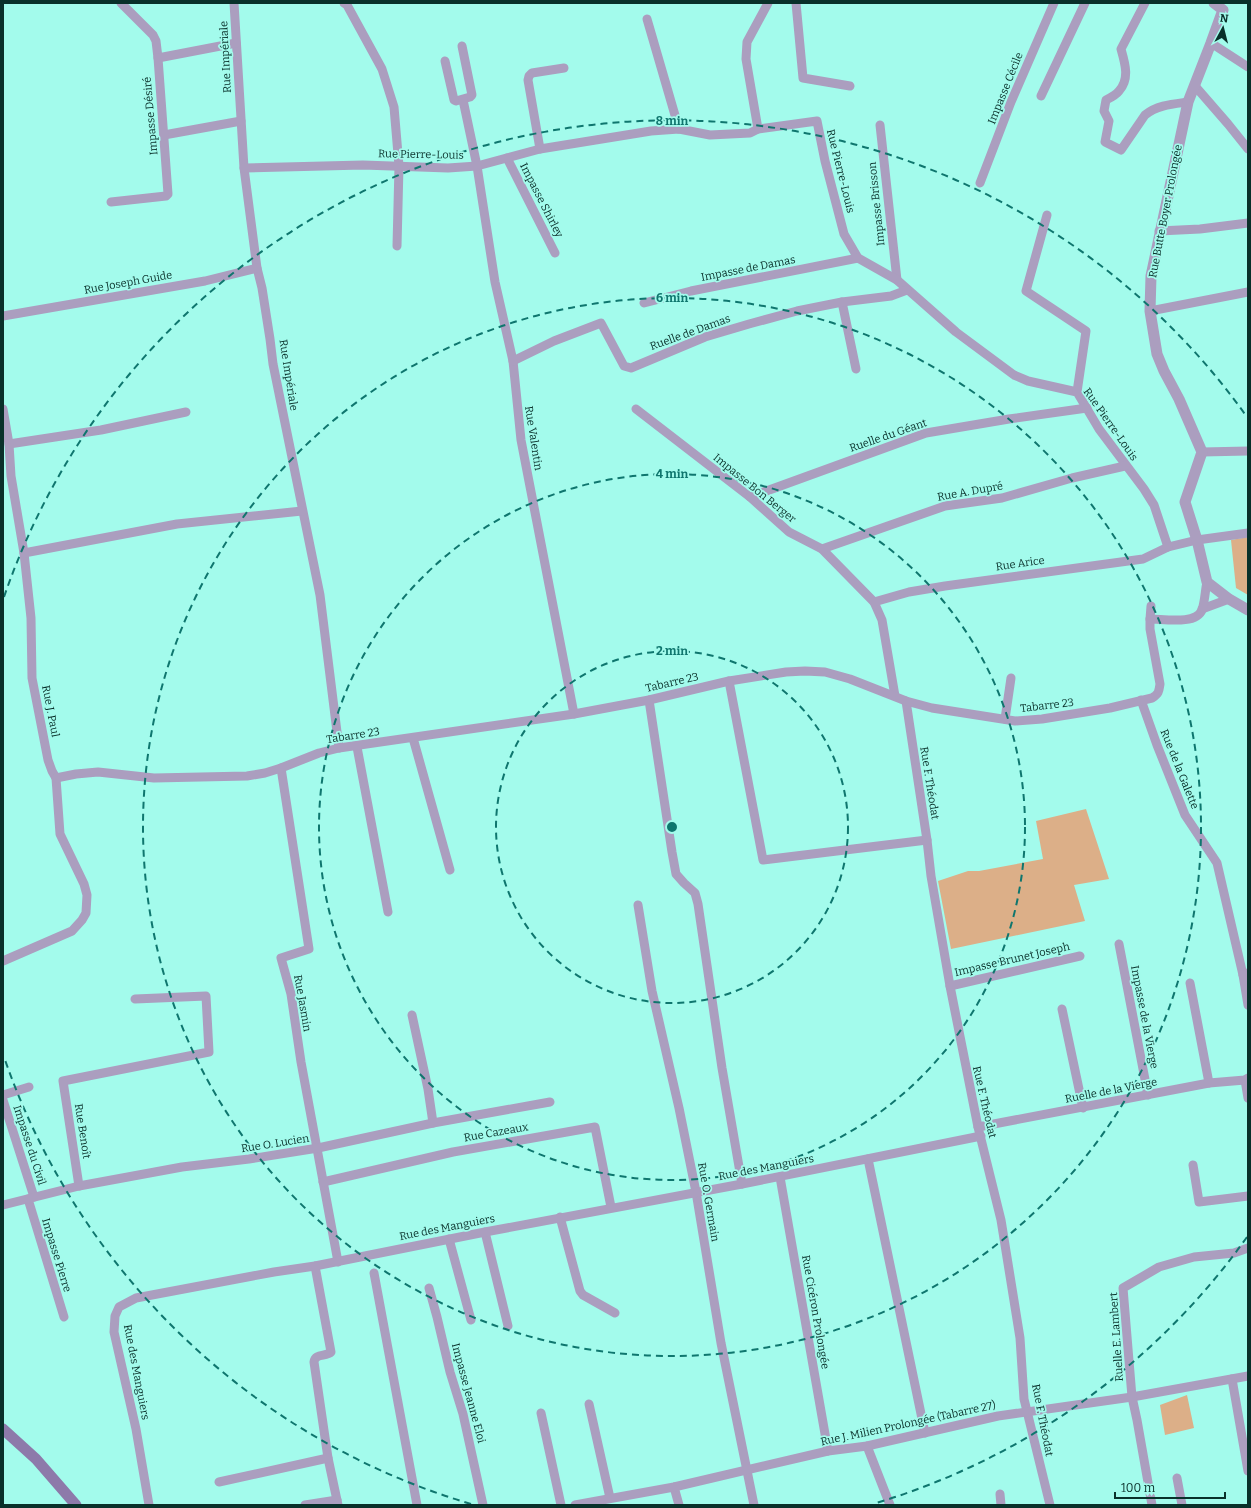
<svg xmlns="http://www.w3.org/2000/svg" width="1251" height="1508" viewBox="0 0 1251 1508" font-family="Bitter,serif">
	<rect width="100%" height="100%" fill="#a3fbec"/>
	<g fill="#dcaf88">
		<polygon points="1248,537 1248,595 1236,588 1231,540"/>
		<polygon points="1086,809 1109,879 1074,885 1085,921 951,949 938,881 968,871 979,871 1043,859 1036,821"/>
		<polygon points="1187,1395 1194,1428 1165,1435 1160,1405"/>
	</g>
	<g fill="none" stroke-linecap="round" stroke-linejoin="round">
		<g stroke="#ab9ebf" stroke-width="9">
			<polyline points="121,3 153,35 156,41 158,58"/>
			<polyline points="234,3 244,168 257,268 262,288 270,339 273,364 320,595 339,748"/>
			<polyline points="344,3 347,5 382,69 394,107 399,166 397,246"/>
			<polyline points="796,3 803,78 850,86"/>
			<path d="M1145,3L1121,49C1125,63 1130,79 1119,91C1116,95 1110,98 1106,100L1104,111L1109,121L1105,142L1121,150L1145,115C1157,105 1173,104 1188,102"/>
			<polyline points="647,19 679,129"/>
			<polyline points="1211,43 1248,67"/>
			<polyline points="445,61 454,100 456,101 470,97 472,95 462,46"/>
			<polyline points="1195,86 1228,124 1248,149"/>
			<polyline points="1041,96 1085,3"/>
			<polyline points="463,100 477,166 495,282 513,361 521,440 574,714"/>
			<polyline points="880,125 897,280"/>
			<polyline points="758,129 746,59 747,42 768,3"/>
			<polyline points="164,135 241,121"/>
			<polyline points="540,149 528,80 529,76 532,73 564,68"/>
			<polyline points="507,158 555,253"/>
			<polyline points="244,168 363,165 448,168 477,166 540,149 651,131 679,129 710,135 750,133 758,129 817,121 825,161 844,234 858,258 897,280 956,332 1014,375 1028,381 1077,392 1099,429 1144,489 1154,505 1168,547 1197,540 1248,533"/>
			<polyline points="980,183 1011,102 1054,3"/>
			<polyline points="111,202 166,196 168,194 158,58 236,43"/>
			<polyline points="1047,215 1026,291 1086,331 1077,392"/>
			<polyline points="1159,231 1200,229 1248,223"/>
			<polyline points="842,302 856,369"/>
			<polyline points="644,303 691,291 858,258"/>
			<polyline points="1150,311 1248,292"/>
			<polyline points="3,316 205,281 257,268"/>
			<polyline points="513,361 554,341 601,323 624,366 631,368 705,337 749,324 797,311 842,302 891,296 907,290"/>
			<polyline points="3,409 9,444 11,476 24,553 31,618 32,678 48,760 52,771 56,778 60,834 84,884 87,895 86,913 82,920 72,931 3,961"/>
			<polyline points="636,409 750,497 789,532 822,549 874,602 882,620 895,696"/>
			<polyline points="9,444 101,430 186,412"/>
			<polyline points="1202,452 1248,451"/>
			<polyline points="750,497 926,433 1009,419 1087,408"/>
			<polyline points="822,549 945,506 1002,498 1072,478 1125,466"/>
			<polyline points="24,553 177,524 302,511"/>
			<polyline points="874,602 909,592 945,586 1143,559 1168,547"/>
			<polyline points="1202,609 1229,599"/>
			<polyline points="1150,619 1151,606"/>
			<polyline points="729,681 763,860 927,840"/>
			<polyline points="649,700 672,852 676,874 684,883 695,893 698,904 722,1068 742,1184"/>
			<polyline points="1141,700 1157,745 1185,815 1217,863 1243,975 1248,973"/>
			<polyline points="906,701 927,840 931,876 950,986 978,1127 1001,1220 1020,1338 1024,1399 1050,1505"/>
			<polyline points="1005,719 1011,678"/>
			<polyline points="413,738 450,870"/>
			<polyline points="357,747 388,912"/>
			<polyline points="281,768 309,949 281,958 291,994 301,1062 338,1262"/>
			<path d="M56,778L76,774L98,772L154,778L247,776L265,773L281,768L319,753L339,748L574,714L649,700L729,681L786,672L805,671L825,672L850,679L906,701L932,708L1015,721L1042,719L1110,708L1152,698C1159,694 1159,691 1160,684L1150,629V619C1164,619 1196,625 1202,610C1205,601 1205,591 1207,582"/>
			<polyline points="638,905 652,991 679,1108 696,1192 721,1343 754,1505"/>
			<polyline points="1119,944 1148,1095"/>
			<polyline points="1243,975 1248,1005"/>
			<polyline points="1190,983 1209,1083"/>
			<polyline points="950,986 1080,956"/>
			<polyline points="1062,1009 1083,1108"/>
			<polyline points="412,1015 428,1089 433,1123"/>
			<polyline points="1245,1080 1248,1098"/>
			<polyline points="3,1095 29,1087"/>
			<polyline points="3,1100 34,1197"/>
			<polyline points="978,1127 1209,1083 1245,1080 1248,1078"/>
			<polyline points="868,1159 925,1433"/>
			<polyline points="1193,1165 1199,1202 1248,1196"/>
			<polyline points="780,1177 828,1451"/>
			<polyline points="323,1182 453,1152 595,1127 611,1207"/>
			<polyline points="79,1186 63,1081 209,1052 206,996 135,999"/>
			<polyline points="28,1199 64,1317"/>
			<polyline points="3,1205 79,1186 182,1167 249,1159 318,1148 433,1123 550,1102"/>
			<polyline points="560,1217 580,1291 583,1295 615,1313"/>
			<polyline points="485,1232 508,1326"/>
			<polyline points="449,1239 471,1320"/>
			<path d="M315,1266L331,1352C326,1357 315,1353 314,1362L328,1458L338,1505"/>
			<polyline points="374,1273 417,1505"/>
			<polyline points="429,1288 437,1317 450,1372 463,1414 483,1505"/>
			<polyline points="1232,1379 1248,1471"/>
			<polyline points="589,1404 610,1498"/>
			<polyline points="541,1413 561,1505"/>
			<polyline points="867,1446 890,1505"/>
			<polyline points="1177,1478 1182,1505"/>
			<polyline points="219,1482 328,1458"/>
			<polyline points="674,1487 679,1505"/>
			<polyline points="1000,1494 1001,1505"/>
			<polyline points="149,1505 136,1429 114,1332 115,1316 119,1307 136,1298 274,1272 315,1266 485,1232 742,1184 981,1136"/>
			<polyline points="305,1505 337,1500"/>
			<polyline points="575,1505 674,1487 828,1451 867,1446 998,1416 1132,1397 1248,1376"/>
			<polyline points="1152,1505 1137,1420 1132,1397 1123,1288 1159,1267 1194,1257 1234,1253 1248,1248"/>
		</g>
		<polyline stroke="#ab9ebf" stroke-width="11" points="1214,3 1223,10 1211,43 1188,102 1151,276 1150,311 1157,354 1164,371 1179,399 1202,452 1185,502 1197,540 1207,582 1229,599 1248,610"/>
		<polyline stroke="#8d7aaa" stroke-width="11" points="3,1429 36,1459 76,1505"/>
	</g>
	<g fill="none" stroke="#0f766e" stroke-width="2" stroke-dasharray="7 5">
		<circle cx="672" cy="827" r="176"/>
		<circle cx="672" cy="827" r="353"/>
		<circle cx="672" cy="827" r="529"/>
		<path d="M1247 1237A706 706 0 0 1 873 1504M471 1504A706 706 0 0 1 4 1057M4 597A706 706 0 0 1 1247 417"/>
	</g>
	<g text-anchor="middle" stroke-width="3.5" stroke-linejoin="round" paint-order="stroke">
		<g font-size="11" fill="#09302a" stroke="#a3fbec">
			<text transform="translate(225 57) rotate(-93)" y="4">Rue Impériale</text>
			<text transform="translate(1005 88) rotate(-68)" y="4">Impasse Cécile</text>
			<text transform="translate(150 116) rotate(-95)" y="4">Impasse Désiré</text>
			<text transform="translate(421 154) rotate(1)" y="4">Rue Pierre-Louis</text>
			<text transform="translate(841 171) rotate(76)" y="4">Rue Pierre-Louis</text>
			<text transform="translate(542 200) rotate(63)" y="4">Impasse Shirley</text>
			<text transform="translate(876 204) rotate(-96)" y="4">Impasse Brisson</text>
			<text transform="translate(1165 211) rotate(-79)" y="4">Rue Butte Boyer Prolongée</text>
			<text transform="translate(748 268) rotate(-11)" y="4">Impasse de Damas</text>
			<text transform="translate(128 282) rotate(-10)" y="4">Rue Joseph Guide</text>
			<text transform="translate(690 332) rotate(-20)" y="4">Ruelle de Damas</text>
			<text transform="translate(289 375) rotate(81)" y="4">Rue Impériale</text>
			<text transform="translate(1111 424) rotate(55)" y="4">Rue Pierre-Louis</text>
			<text transform="translate(888 435) rotate(-19)" y="4">Ruelle du Géant</text>
			<text transform="translate(534 438) rotate(81)" y="4">Rue Valentin</text>
			<text transform="translate(755 488) rotate(39)" y="4">Impasse Bon Berger</text>
			<text transform="translate(970 491) rotate(-10)" y="4">Rue A. Dupré</text>
			<text transform="translate(1020 563) rotate(-8)" y="4">Rue Arice</text>
			<text transform="translate(672 682) rotate(-13)" y="4">Tabarre 23</text>
			<text transform="translate(1047 705) rotate(-7)" y="4">Tabarre 23</text>
			<text transform="translate(51 711) rotate(79)" y="4">Rue J. Paul</text>
			<text transform="translate(353 735) rotate(-9)" y="4">Tabarre 23</text>
			<text transform="translate(1180 769) rotate(68)" y="4">Rue de la Galette</text>
			<text transform="translate(930 783) rotate(81)" y="4">Rue F. Théodat</text>
			<text transform="translate(1012 959) rotate(-13)" y="4">Impasse Brunet Joseph</text>
			<text transform="translate(303 1003) rotate(80)" y="4">Rue Jasmin</text>
			<text transform="translate(1145 1017) rotate(79)" y="4">Impasse de la Vierge</text>
			<text transform="translate(1111 1090) rotate(-11)" y="4">Ruelle de la Vierge</text>
			<text transform="translate(985 1102) rotate(77)" y="4">Rue F. Théodat</text>
			<text transform="translate(83 1131) rotate(81)" y="4">Rue Benoît</text>
			<text transform="translate(496 1132) rotate(-10)" y="4">Rue Cazeaux</text>
			<text transform="translate(275 1143) rotate(-9)" y="4">Rue O. Lucien</text>
			<text transform="translate(30 1145) rotate(72)" y="4">Impasse du Civil</text>
			<text transform="translate(766 1167) rotate(-11)" y="4">Rue des Manguiers</text>
			<text transform="translate(709 1202) rotate(80)" y="4">Rue O. Germain</text>
			<text transform="translate(447 1227) rotate(-11)" y="4">Rue des Manguiers</text>
			<text transform="translate(57 1255) rotate(73)" y="4">Impasse Pierre</text>
			<text transform="translate(816 1312) rotate(80)" y="4">Rue Cicéron Prolongée</text>
			<text transform="translate(1116 1337) rotate(-94)" y="4">Ruelle E. Lambert</text>
			<text transform="translate(137 1372) rotate(79)" y="4">Rue des Manguiers</text>
			<text transform="translate(469 1393) rotate(75)" y="4">Impasse Jeanne Eloi</text>
			<text transform="translate(1043 1420) rotate(79)" y="4">Rue F. Théodat</text>
			<text transform="translate(908 1423) rotate(-12)" y="4">Rue J. Milien Prolongée (Tabarre 27)</text>
		</g>
	</g>
	<circle cx="672" cy="827" r="6" fill="#0f766e" stroke="#a3fbec" stroke-width="2"/>
	<g font-size="12" text-anchor="middle" font-weight="bold" fill="#0f766e" stroke="#a3fbec" stroke-width="3.5" stroke-linejoin="round" paint-order="stroke">
		<text x="672" y="125">8 min</text>
		<text x="672" y="302">6 min</text>
		<text x="672" y="478">4 min</text>
		<text x="672" y="655">2 min</text>
	</g>
	<rect width="1251" height="1508" fill="none" stroke="#09302a" stroke-width="8"/>
	<g transform="translate(1223 28) rotate(7)" stroke="#a3fbec" stroke-width="3" paint-order="stroke">
	<path d="M0-3L7 15L0 10L-7 15Z" fill="#09302a"/>
	<text y="-6" font-size="11" font-weight="bold" text-anchor="middle" fill="#09302a">N</text>
	</g>
	<path d="M1115 1492v6h110v-6" fill="none" stroke="#09302a" stroke-width="2"/>
	<text x="1121" y="1492" font-size="12" fill="#09302a" stroke="#a3fbec" stroke-width="3" paint-order="stroke">100 m</text>
</svg>
